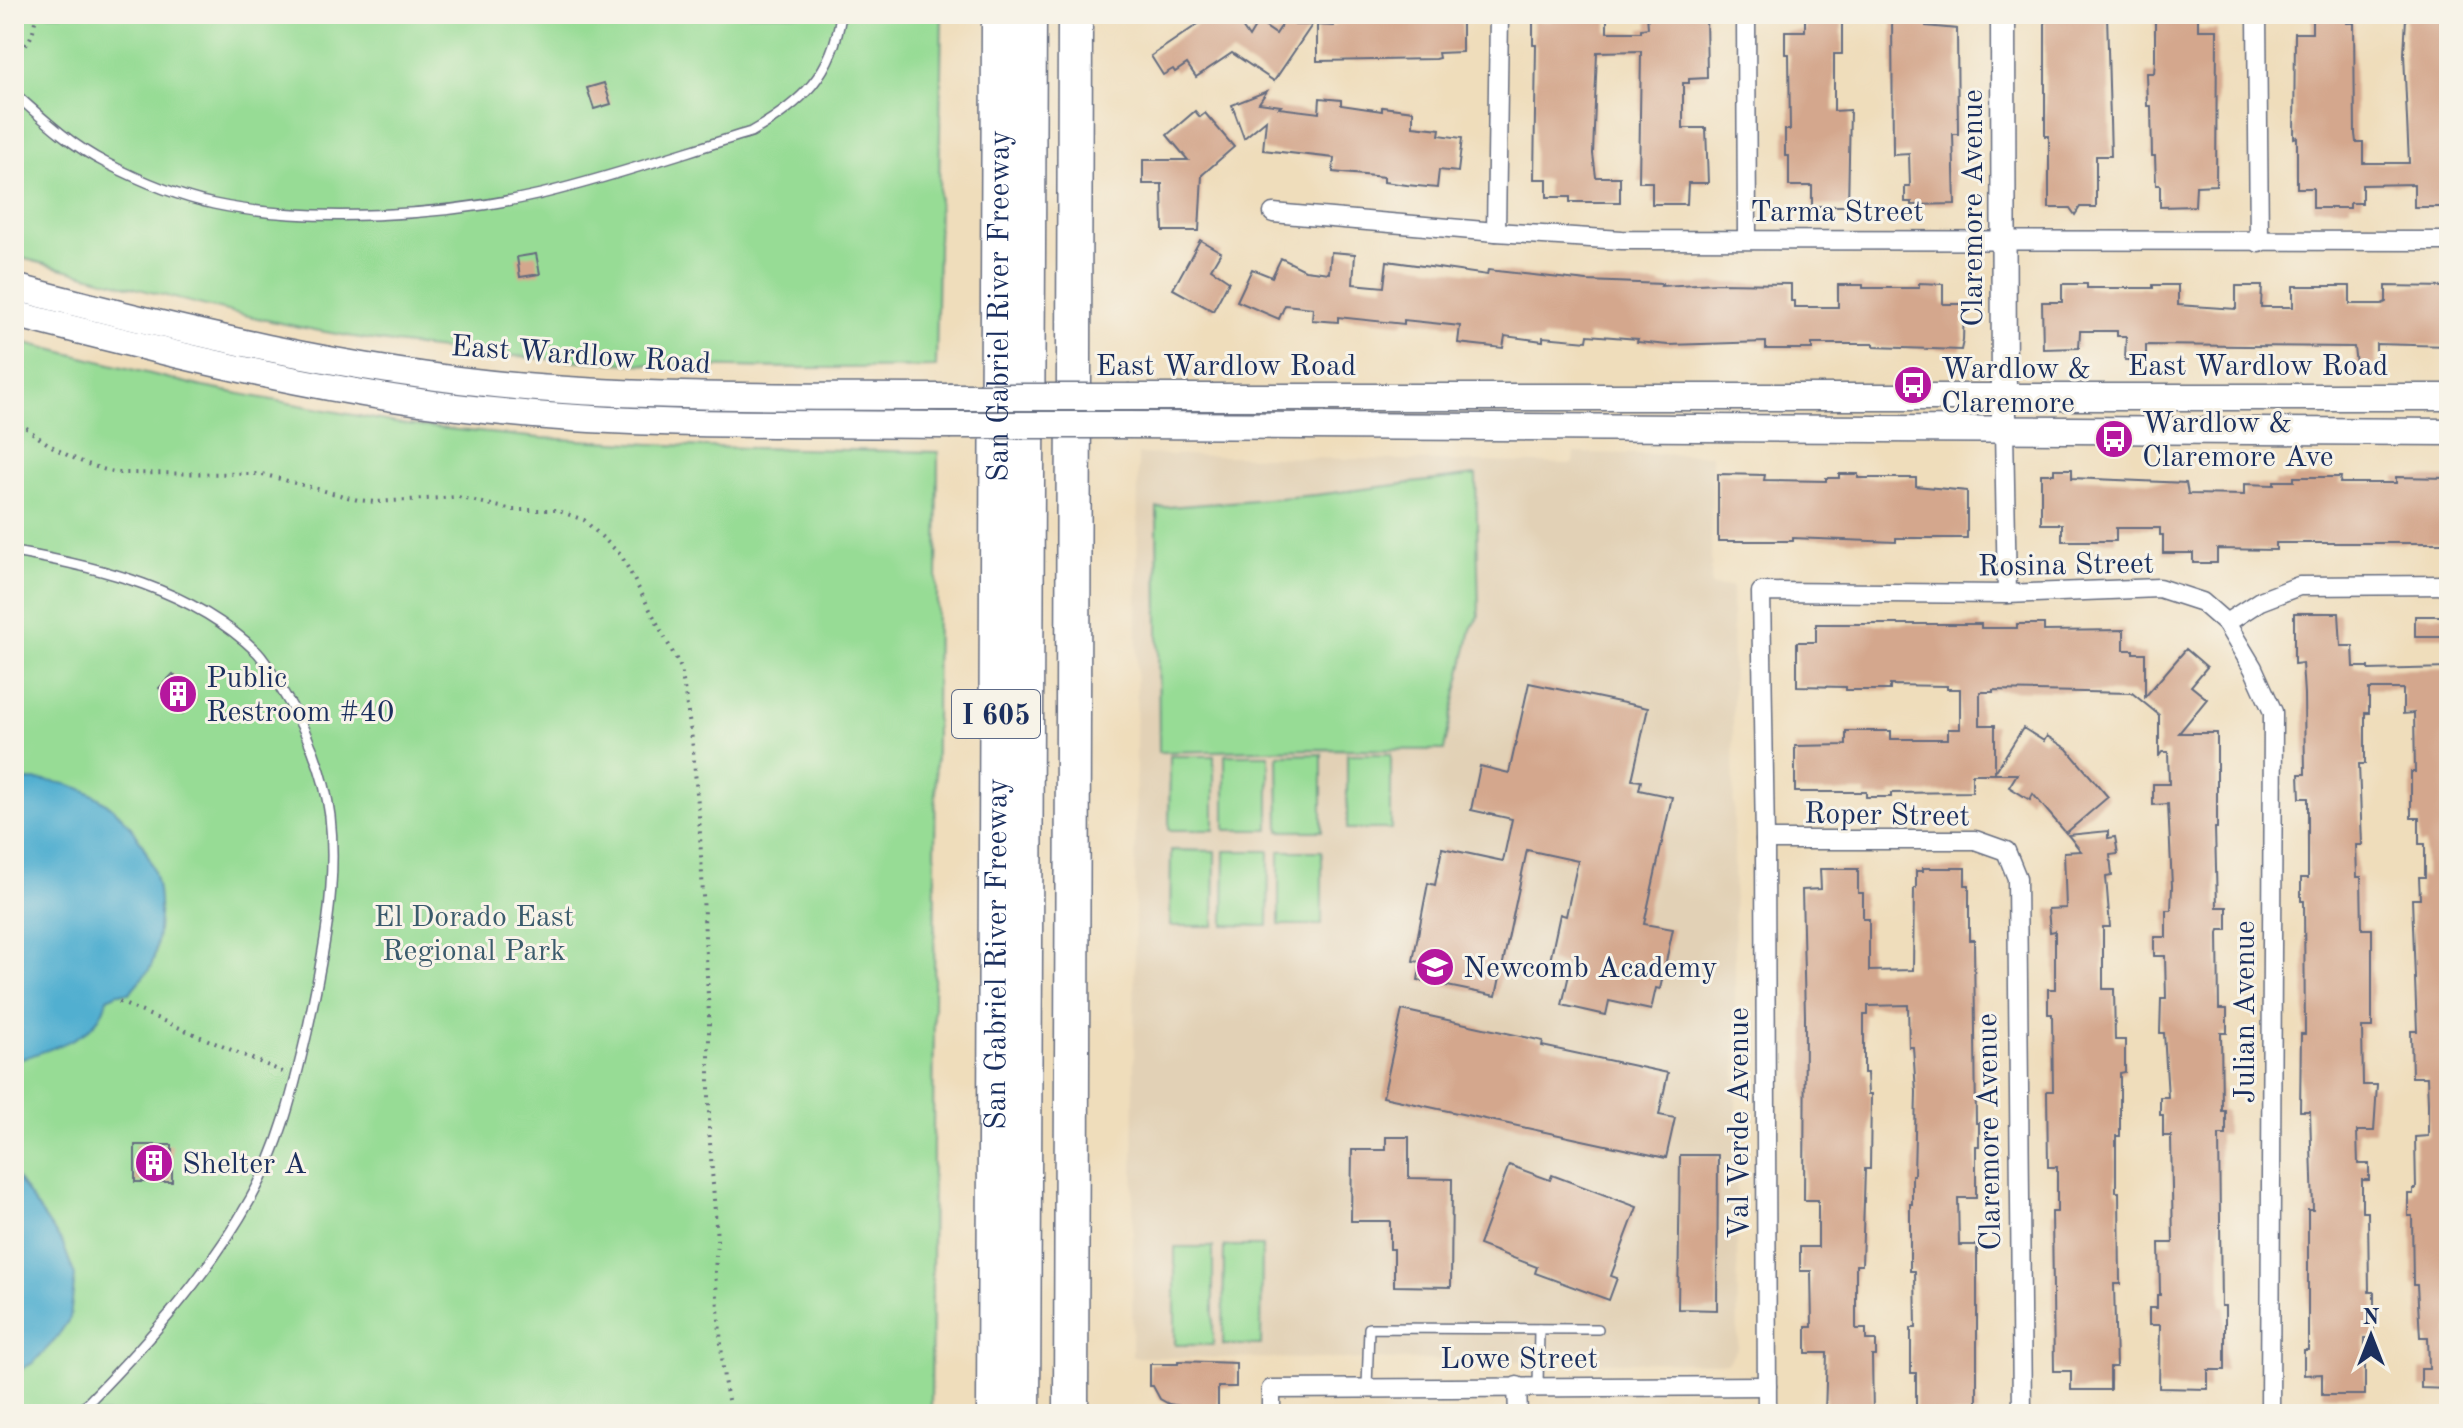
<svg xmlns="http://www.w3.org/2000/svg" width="2463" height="1428" viewBox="0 0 2463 1428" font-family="'Old Standard TT',serif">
	<rect width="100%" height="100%" fill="#f7f3e8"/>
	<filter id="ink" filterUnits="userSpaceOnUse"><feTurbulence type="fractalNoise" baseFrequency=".0125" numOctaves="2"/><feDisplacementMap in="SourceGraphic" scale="16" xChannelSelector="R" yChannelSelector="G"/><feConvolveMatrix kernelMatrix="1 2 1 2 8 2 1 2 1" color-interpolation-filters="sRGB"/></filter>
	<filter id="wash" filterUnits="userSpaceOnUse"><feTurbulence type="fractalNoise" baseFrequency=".006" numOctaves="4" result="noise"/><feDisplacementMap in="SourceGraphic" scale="32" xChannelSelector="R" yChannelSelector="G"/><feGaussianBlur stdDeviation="1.8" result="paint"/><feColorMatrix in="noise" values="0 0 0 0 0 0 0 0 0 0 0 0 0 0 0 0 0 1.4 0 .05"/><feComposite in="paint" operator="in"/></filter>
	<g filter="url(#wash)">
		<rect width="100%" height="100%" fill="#efddbb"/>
		<polygon fill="#e2d1b6" points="1574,453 1712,455 1711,586 1732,586 1738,1348 1727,1363 1132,1357 1138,454 1573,464"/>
		<g fill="#97dc95" stroke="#59867a" stroke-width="2">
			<path d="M14,14H942L936,367C752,370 568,367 386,342C260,324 137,288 14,256Z"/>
			<polygon points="14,340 203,387 407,425 540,438 706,447 938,452 931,1414 14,1414"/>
			<polygon points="1476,475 1479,616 1471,629 1444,750 1319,749 1159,752 1157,508 1316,495"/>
			<polygon points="1322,754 1322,831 1279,831 1278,755"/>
			<rect x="1347" y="754" width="44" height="75"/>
			<rect x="1225" y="755" width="44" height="75"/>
			<polygon points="1170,756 1214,756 1214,830 1169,830"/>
			<polygon points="1171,850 1215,851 1214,926 1170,926"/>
			<polygon points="1225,851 1269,851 1268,926 1224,925"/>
			<rect x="1279" y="851" width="43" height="74"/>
			<polygon points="1224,1246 1262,1246 1261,1345 1223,1345"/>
			<rect x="1175" y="1247" width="38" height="98"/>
		</g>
		<g fill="#51afd0" stroke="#366f97" stroke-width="2">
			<path d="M14,780C38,780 64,780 86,791C133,814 162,864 159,916C158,932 157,956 149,970C143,978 135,984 130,993H118L107,998C99,1041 50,1047 14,1062Z"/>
			<polygon points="14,1174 63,1244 75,1276 70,1318 55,1340 33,1363 14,1373"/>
		</g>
		<g id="blocks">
			<g fill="#d4a78d">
				<polygon points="1213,14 1233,14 1249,37 1258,22 1276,34 1286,19 1295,25 1312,25 1274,81 1232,53 1196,77 1187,64 1175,72 1173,69 1163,75 1151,56"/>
				<polygon points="1336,14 1440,14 1440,22 1462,21 1462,52 1438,53 1439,58 1435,59 1317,61 1317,25 1334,26"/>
				<polygon points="1564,14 1607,14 1607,32 1641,32 1641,29 1648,28 1647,14 1706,14 1707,78 1689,79 1689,83 1683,83 1683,128 1706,128 1708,183 1688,183 1687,204 1652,204 1652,182 1639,182 1641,51 1597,52 1593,154 1596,177 1620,177 1620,202 1570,202 1570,197 1547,197 1547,179 1534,179 1536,45 1533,45 1533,21 1551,21 1551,18 1564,18"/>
				<polygon points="1805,14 1842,14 1842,54 1834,54 1834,111 1850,110 1848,206 1812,206 1812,186 1789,186 1789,156 1785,156 1785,130 1790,130 1789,54 1785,54 1785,31 1805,31"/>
				<polygon points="1892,14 1926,14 1926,26 1957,29 1958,134 1953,134 1955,204 1912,205 1912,202 1905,202 1905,186 1910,186 1909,154 1893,155"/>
				<polygon points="2045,14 2107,14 2111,156 2096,156 2096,207 2080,207 2075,215 2070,208 2049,208 2049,136 2045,136"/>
				<polygon points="2155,14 2198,14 2198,30 2217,30 2216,185 2196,186 2195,206 2160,207 2160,185 2156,185 2155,156 2152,156 2151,106 2147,106 2146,73 2154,73 2155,60"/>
				<polygon points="2312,14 2347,14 2347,23 2354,23 2355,134 2356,142 2363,142 2363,163 2409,163 2404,54 2406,18 2449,14 2449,207 2414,207 2414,184 2362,185 2362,203 2350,203 2350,208 2313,208 2313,188 2297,188 2297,137 2294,138 2295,33 2312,33"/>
				<polygon points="604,83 611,104 594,109 587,88"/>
				<polygon points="1267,91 1259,103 1281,106 1279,108 1319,113 1320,98 1341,100 1341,105 1382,111 1382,107 1413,111 1413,126 1440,129 1439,135 1462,138 1458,172 1439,170 1437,188 1407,185 1384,182 1384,177 1333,172 1334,158 1263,150 1266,120 1244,138 1232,105"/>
				<polygon points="1195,111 1200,117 1205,113 1234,147 1202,175 1199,231 1163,231 1162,184 1143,184 1143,160 1188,160 1167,135"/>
				<polygon points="1200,240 1221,252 1211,269 1229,281 1213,311 1173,289"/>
				<polygon points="1331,252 1355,254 1353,284 1384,287 1387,261 1487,275 1488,270 1587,281 1662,284 1661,286 1717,283 1791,284 1791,301 1794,301 1794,307 1838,307 1838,285 1863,285 1863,288 1919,288 1919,283 1943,284 1943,304 1964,304 1963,341 1961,350 1874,347 1874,344 1812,344 1812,349 1766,349 1766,342 1668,345 1637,342 1638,339 1588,335 1587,341 1543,337 1543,341 1505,336 1503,348 1458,343 1460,326 1404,320 1404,324 1338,317 1338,322 1312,320 1313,308 1285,305 1279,319 1237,301 1252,269 1272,277 1281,258 1305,270 1329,273"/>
				<polygon points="536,254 540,274 520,277 517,257"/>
				<polygon points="2062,284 2087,284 2087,288 2153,288 2153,285 2178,285 2178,305 2236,309 2236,286 2262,286 2261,307 2293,307 2293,286 2350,286 2350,304 2382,304 2386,302 2386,286 2449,287 2449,346 2376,344 2376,365 2356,364 2354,347 2146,345 2146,360 2125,360 2126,336 2117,336 2117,331 2080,331 2079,348 2043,349 2042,302 2062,302"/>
				<polygon points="2054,469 2072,469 2072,478 2186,483 2188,494 2244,495 2244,484 2274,485 2274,481 2294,481 2294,477 2341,477 2340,483 2396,483 2396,477 2449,478 2449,543 2276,543 2276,550 2217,549 2217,563 2193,563 2193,553 2163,553 2163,535 2160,535 2160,528 2116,528 2116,541 2062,541 2062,524 2041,524 2041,474 2054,474"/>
				<polygon points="1718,474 1765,475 1764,480 1826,481 1826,478 1839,478 1839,474 1858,474 1858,478 1916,478 1916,486 1967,491 1967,538 1896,538 1896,542 1793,538 1793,541 1718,541"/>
				<polygon points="2294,613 2339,613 2341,646 2353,646 2354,667 2369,667 2369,670 2449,668 2449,1389 2421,1388 2421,1369 2429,1369 2428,1337 2420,1337 2417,1285 2413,1285 2412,1216 2408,1216 2408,1194 2413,1194 2413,1189 2416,1189 2415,1137 2428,1136 2428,1103 2427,1077 2412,1077 2411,1031 2417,1031 2412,899 2420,899 2419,877 2425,877 2425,844 2419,844 2419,818 2411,818 2411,772 2415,772 2414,713 2403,714 2403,689 2369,689 2369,713 2365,713 2365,764 2359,764 2362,845 2356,845 2357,877 2361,877 2362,929 2372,929 2372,1027 2362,1027 2363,1085 2377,1085 2374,1131 2357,1131 2358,1164 2369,1164 2369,1180 2362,1180 2362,1212 2368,1212 2369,1292 2374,1292 2374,1338 2365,1338 2365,1395 2322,1395 2322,1374 2304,1375 2304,1350 2308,1350 2308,1210 2313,1210 2310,1111 2300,1111 2301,1034 2305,1034 2304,901 2301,901 2301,878 2308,878 2308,798 2300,798 2299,774 2305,774 2304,694 2302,663 2294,664"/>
				<rect x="2415" y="616" width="34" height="21"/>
				<polygon points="1816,624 1981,624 1981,628 2017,628 2017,624 2044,624 2044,631 2124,630 2124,650 2133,650 2133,653 2145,653 2145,697 2186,649 2207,667 2191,686 2207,699 2179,733 2217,733 2217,828 2215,828 2217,907 2227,907 2227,930 2219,930 2218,933 2219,1009 2227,1009 2227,1033 2221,1033 2222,1107 2222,1111 2226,1111 2226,1135 2219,1135 2221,1306 2225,1306 2225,1370 2208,1370 2208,1389 2159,1388 2160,1325 2149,1325 2149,1308 2157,1308 2157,1295 2160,1295 2159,1243 2173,1243 2171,1136 2163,1136 2163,1115 2160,1115 2160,1097 2168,1097 2164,1033 2160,1033 2161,999 2166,999 2165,956 2154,956 2154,937 2166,937 2166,910 2171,910 2172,886 2168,804 2153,805 2153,784 2169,784 2168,752 2162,752 2159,756 2159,715 2132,693 1993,690 1993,692 1980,692 1980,725 1995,725 1995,772 2023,728 2044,741 2047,736 2067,749 2108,797 2066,833 2033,794 2030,800 2009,787 2017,774 1972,774 1972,792 1891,793 1891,797 1866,797 1866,792 1795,792 1795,746 1846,745 1846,731 1891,731 1891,739 1948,739 1948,729 1960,729 1960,689 1947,689 1947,686 1890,685 1890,690 1846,690 1846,687 1797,686 1797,642 1816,642"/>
				<polygon points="173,674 197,700 182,714 159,688"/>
				<polygon points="1529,683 1648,708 1632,780 1641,781 1639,790 1672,797 1644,924 1673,929 1660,989 1656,988 1651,1010 1609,1001 1606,1015 1562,1005 1571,966 1550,961 1560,914 1566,916 1578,861 1527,850 1496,996 1418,980 1421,962 1413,961 1428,883 1435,885 1442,848 1503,861 1512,819 1471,810 1480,766 1509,773"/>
				<polygon points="2108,831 2108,838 2115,837 2118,854 2110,855 2112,876 2106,877 2110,927 2103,927 2103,989 2114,989 2115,1040 2125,1040 2125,1072 2120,1073 2120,1136 2116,1136 2116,1192 2119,1192 2120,1284 2114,1284 2116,1367 2110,1367 2110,1390 2071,1390 2071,1371 2054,1371 2052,1212 2057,1212 2057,1167 2048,1167 2047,1091 2053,1091 2052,1014 2048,1014 2048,989 2055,989 2055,931 2050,932 2048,909 2066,908 2064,852 2081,851 2068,835"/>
				<polygon points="1923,868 1965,868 1965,885 1969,885 1969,940 1974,940 1976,1123 1979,1123 1979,1146 1976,1146 1976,1198 1958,1198 1959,1245 1977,1245 1977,1414 1916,1414 1916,1373 1911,1373 1911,1328 1916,1328 1915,1271 1910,1271 1910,1204 1912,1204 1912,1175 1914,1175 1916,1092 1913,1047 1909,1047 1908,1005 1868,1006 1868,1015 1864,1015 1864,1073 1867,1073 1868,1094 1871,1094 1870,1169 1865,1169 1862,1265 1856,1265 1856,1329 1866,1329 1866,1340 1876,1340 1876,1356 1872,1356 1873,1414 1825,1414 1827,1353 1806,1353 1806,1327 1812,1327 1811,1271 1800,1271 1800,1247 1818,1247 1818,1200 1804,1200 1805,1016 1802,890 1821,889 1820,869 1858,869 1858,893 1863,893 1863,919 1869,919 1869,971 1913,970 1914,888 1916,888 1916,871 1923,871"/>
				<polygon points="1402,1010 1543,1041 1542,1046 1668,1073 1659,1115 1675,1118 1666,1158 1383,1097"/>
				<polygon points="1386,1137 1409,1137 1409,1178 1452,1179 1451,1287 1394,1286 1394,1249 1390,1249 1390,1221 1351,1221 1352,1150 1386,1150"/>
				<rect x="135" y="1145" width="37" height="37"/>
				<polygon points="1680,1155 1718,1155 1717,1310 1678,1309"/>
				<polygon points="1509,1165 1550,1180 1552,1175 1637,1207 1611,1276 1617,1278 1609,1300 1535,1273 1537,1267 1479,1245"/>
				<polygon points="1178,1361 1236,1363 1236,1387 1218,1387 1218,1407 1180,1408 1180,1406 1169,1404 1160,1399 1153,1386 1150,1386 1150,1364 1178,1364"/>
			</g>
		</g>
	</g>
	<g filter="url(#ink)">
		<use href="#blocks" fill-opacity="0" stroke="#656c7f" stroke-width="2"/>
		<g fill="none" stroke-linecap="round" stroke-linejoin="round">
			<defs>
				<g id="service">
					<path d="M14,93C43,119 72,146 106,163C139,180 177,196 214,204C309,224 446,216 541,194C612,177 681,153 751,132C802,103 833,74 841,14"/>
					<path d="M14,552C100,567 192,589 257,652C266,661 273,675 280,687C305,726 324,770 330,816C338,887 322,962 307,1032C294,1088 280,1147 251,1198C206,1279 142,1348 77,1414"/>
					<polyline points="1538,1386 1539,1329"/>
					<polyline points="1367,1387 1369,1328 1598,1329"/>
				</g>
				<g id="minor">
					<polyline points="1746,14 1747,239"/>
					<polyline points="2257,14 2259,243"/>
					<polyline points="1273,213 1496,232 1622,240 2449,241"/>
					<polyline points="1496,232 1499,14"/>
					<polyline points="2004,430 2007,594"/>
					<polyline points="2226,623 2253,668 2273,712 2270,1414"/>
					<polyline points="1765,840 1975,840 2006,851 2017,878 2022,1414"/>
					<polyline points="1517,1386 1518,1414"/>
					<polyline points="1271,1414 1271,1389 1767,1386"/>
					<polyline points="1767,1414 1765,840 1761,592 2007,594 2159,588 2202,602 2226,623 2260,601 2299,586 2449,585"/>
				</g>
				<polyline id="tertiary" points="2003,14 2004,430"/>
				<g id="secondary">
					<path d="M14,287C182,331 351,372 525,387C666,399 808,396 949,397"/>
					<path d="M14,314C178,356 344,398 513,413C657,427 804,423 949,425"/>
					<polyline points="1130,397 2449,397"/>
					<polyline points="1126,425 2449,432"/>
				</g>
				<g id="motorway">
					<path id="s1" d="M994,1414L999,14"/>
					<polyline points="1023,1414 1029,14"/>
					<polyline points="1071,1414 1075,14"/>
				</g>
			</defs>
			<use href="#service" stroke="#656c7f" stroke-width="12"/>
			<use href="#minor" stroke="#656c7f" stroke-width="21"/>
			<use href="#tertiary" stroke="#656c7f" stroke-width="27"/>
			<use href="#secondary" stroke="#656c7f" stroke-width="29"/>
			<use href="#motorway" stroke="#656c7f" stroke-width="37"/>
			<g stroke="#656c7f" stroke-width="4" stroke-dasharray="2 6" stroke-linecap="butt">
				<path d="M14,56C30,46 34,32 36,14"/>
				<path d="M14,417C44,445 77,464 118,473L262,474L358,500L375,502L458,497L513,510H556L584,520L621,555L681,668L692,739L699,815L709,1016V1129L717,1240L715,1272L724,1380L731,1414"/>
				<polyline points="119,1002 283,1072"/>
			</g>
			<use href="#service" stroke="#fff" stroke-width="9"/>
			<use href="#minor" stroke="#fff" stroke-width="18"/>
			<use href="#tertiary" stroke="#fff" stroke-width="24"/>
			<use href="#secondary" stroke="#fff" stroke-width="26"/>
			<use href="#motorway" stroke="#fff" stroke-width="34"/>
			<defs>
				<g id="secondary-bridge">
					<polyline points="949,397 1130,397"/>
					<polyline points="949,425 1126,425"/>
				</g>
			</defs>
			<use href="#secondary-bridge" stroke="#656c7f" stroke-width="29" stroke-linecap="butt"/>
			<use href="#secondary-bridge" stroke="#fff" stroke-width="26"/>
		</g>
	</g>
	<defs>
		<symbol id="bus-disc" viewBox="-11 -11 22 22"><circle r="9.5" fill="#b5179e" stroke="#f7f3e8"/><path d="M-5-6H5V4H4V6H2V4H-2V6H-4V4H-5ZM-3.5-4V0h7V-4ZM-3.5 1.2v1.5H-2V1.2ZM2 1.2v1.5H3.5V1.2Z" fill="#fff"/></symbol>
		<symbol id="building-disc" viewBox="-11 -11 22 22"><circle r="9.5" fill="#b5179e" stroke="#f7f3e8"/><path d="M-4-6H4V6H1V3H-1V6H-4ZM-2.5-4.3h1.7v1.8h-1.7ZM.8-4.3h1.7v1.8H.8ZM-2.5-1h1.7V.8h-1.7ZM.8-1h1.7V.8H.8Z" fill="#fff"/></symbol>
		<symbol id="school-disc" viewBox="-11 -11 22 22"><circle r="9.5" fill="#b5179e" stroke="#f7f3e8"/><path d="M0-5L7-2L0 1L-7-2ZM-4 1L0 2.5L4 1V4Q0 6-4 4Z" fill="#fff"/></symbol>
	</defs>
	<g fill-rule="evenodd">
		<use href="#bus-disc" x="1891" y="363" width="44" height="44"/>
		<use href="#bus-disc" x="2092" y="417" width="44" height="44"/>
		<use href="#building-disc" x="156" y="672" width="44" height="44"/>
		<use href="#school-disc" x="1413" y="945" width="44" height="44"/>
		<use href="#building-disc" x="132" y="1141" width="44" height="44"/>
	</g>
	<g text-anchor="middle" stroke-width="6" stroke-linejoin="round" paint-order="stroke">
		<rect fill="#f7f3e8" stroke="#5d6a87" stroke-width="2" x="952" y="690" width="88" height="48" rx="6"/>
		<g font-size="28" font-weight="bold" fill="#1b2f5e">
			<text x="996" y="724">I 605</text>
		</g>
		<g font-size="30" fill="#1b2f5e" stroke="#f7f3e8">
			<text transform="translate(1972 208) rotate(-90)" y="10">Claremore Avenue</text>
			<text x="1837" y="221">Tarma Street</text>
			<text dy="10" stroke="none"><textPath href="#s1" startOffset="1108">San Gabriel River Freeway</textPath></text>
			<text transform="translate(581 354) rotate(4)" y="10">East Wardlow Road</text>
			<text x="1226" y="375">East Wardlow Road</text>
			<text x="2258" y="375">East Wardlow Road</text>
			<text transform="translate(2066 564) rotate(-1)" y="10">Rosina Street</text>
			<text transform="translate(1887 814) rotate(1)" y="10">Roper Street</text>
			<text dy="10" stroke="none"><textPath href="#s1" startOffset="460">San Gabriel River Freeway</textPath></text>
			<text transform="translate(2244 1012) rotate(-90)" y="10">Julian Avenue</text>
			<text transform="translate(1738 1123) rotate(-90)" y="10">Val Verde Avenue</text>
			<text transform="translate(1988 1132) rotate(-91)" y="10">Claremore Avenue</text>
			<text x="1519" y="1368">Lowe Street</text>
		</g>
		<g font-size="30" fill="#1b2f5e" stroke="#f7f3e8" text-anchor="start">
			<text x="1941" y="378">Wardlow &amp;<tspan x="1941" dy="34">Claremore</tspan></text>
			<text x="2142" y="432">Wardlow &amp;<tspan x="2142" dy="34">Claremore Ave</tspan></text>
			<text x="206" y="687">Public<tspan x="206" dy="34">Restroom #40</tspan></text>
			<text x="1463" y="977">Newcomb Academy</text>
			<text x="182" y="1173">Shelter A</text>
		</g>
		<g font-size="30" fill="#3a5a6c" stroke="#f7f3e8">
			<text x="474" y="926">El Dorado East<tspan x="474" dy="34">Regional Park</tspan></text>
		</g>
	</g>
	<rect width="2463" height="1428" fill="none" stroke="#f7f3e8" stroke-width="48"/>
	<g transform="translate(2371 1336)" stroke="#f7f3e8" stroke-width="6" paint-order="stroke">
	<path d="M0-6L14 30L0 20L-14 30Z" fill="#1b2f5e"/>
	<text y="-12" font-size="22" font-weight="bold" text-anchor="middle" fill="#1b2f5e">N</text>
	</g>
</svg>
